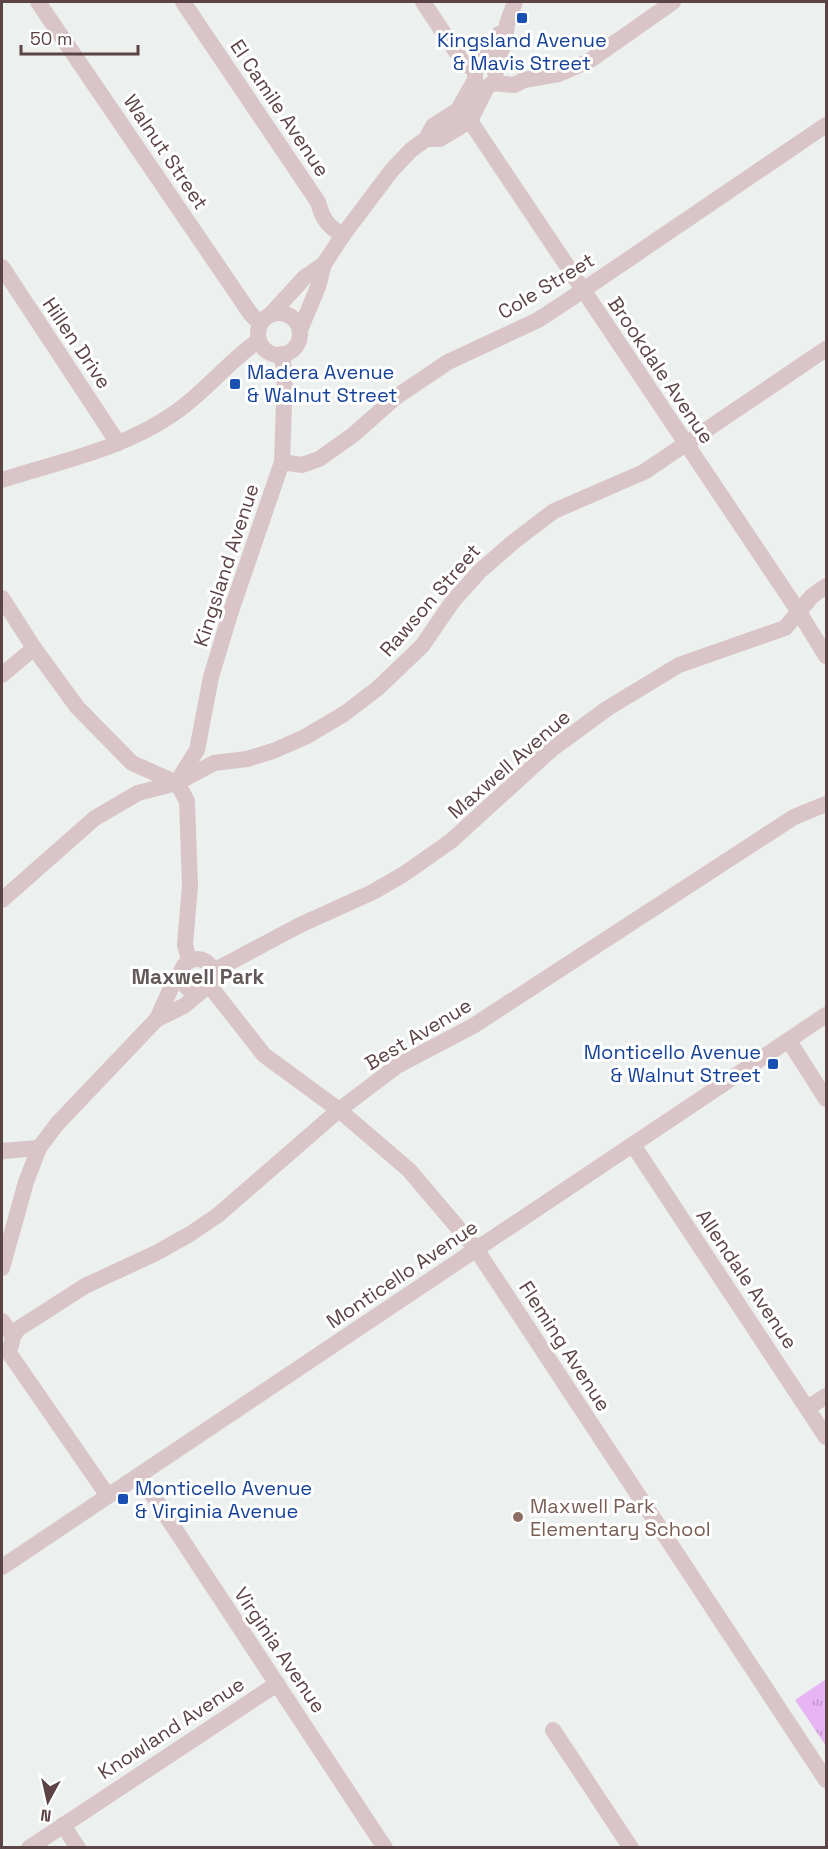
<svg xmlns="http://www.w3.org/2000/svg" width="828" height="1849" viewBox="0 0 828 1849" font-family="'Space Grotesk',sans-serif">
	<defs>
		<pattern id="park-tufts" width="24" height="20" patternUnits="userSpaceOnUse" patternTransform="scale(1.5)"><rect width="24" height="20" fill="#e7b5f4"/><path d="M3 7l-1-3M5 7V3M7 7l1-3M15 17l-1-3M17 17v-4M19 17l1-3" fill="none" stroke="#be95c7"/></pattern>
	</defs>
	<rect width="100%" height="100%" fill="#ecf0ee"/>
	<polygon fill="url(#park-tufts)" points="826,1679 826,1746 795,1700"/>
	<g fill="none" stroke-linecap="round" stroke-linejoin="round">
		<g stroke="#d9c4c7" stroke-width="16">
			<polyline points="38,2 250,313 260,324"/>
			<path d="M183,2L318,202C322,218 328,227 343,235"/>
			<polyline points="423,2 463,62 475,70"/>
			<polyline points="475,81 475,70 481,65 499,34"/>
			<polyline points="493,83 514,85 524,80 559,74 589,61 673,2"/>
			<polyline points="458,110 470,121 799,612 826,656"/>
			<polyline points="426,139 440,139 470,121 487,87 493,83 496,79 495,70 505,40 507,24 515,2"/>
			<polyline points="2,267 118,443"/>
			<circle cx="279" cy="334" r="21"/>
			<polyline points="271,314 305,277 324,264"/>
			<polyline points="300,330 318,287 324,264 343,235 392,170 411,150 426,139 433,126 458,110 475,80"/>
			<polyline points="282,462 302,465 319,459 353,435 396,397 448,362 538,320 567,301 826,125"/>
			<path d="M2,480C61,461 124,449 176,412C206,391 229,361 259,340"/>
			<polyline points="2,598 34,648 77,707 132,763 177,783 187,801 190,886 185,945 189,960"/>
			<polyline points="2,675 34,648"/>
			<polyline points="177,782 197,750 211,677 231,611 282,462 285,373 281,354"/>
			<polyline points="2,900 95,818 138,793 177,783 214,763 247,759 273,751 305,737 344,714 378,688 422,646 453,601 480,571 512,543 554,511 644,472 826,349"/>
			<circle cx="197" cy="975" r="16"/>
			<polyline points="212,970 223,966 300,925 373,892 404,874 451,841 552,749 608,708 679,665 785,628 812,596 826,586"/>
			<polyline points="209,985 264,1055 339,1110 409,1170 476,1249 826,1780"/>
			<polyline points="157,1019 175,979 181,974"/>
			<polyline points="789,1041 826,1099"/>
			<polyline points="633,1145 826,1437"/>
			<polyline points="2,1151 39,1148"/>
			<polyline points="2,1268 26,1182 39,1148 57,1124 157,1019 184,1006 203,990"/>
			<polyline points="2,1321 13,1336 11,1346"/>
			<polyline points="13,1336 18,1329 85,1286 156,1253 190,1234 218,1215 339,1110 397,1066 473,1026 794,817 826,804"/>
			<polyline points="7,1350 108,1496"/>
			<polyline points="808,1408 826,1396"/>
			<polyline points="140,1476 385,1848"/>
			<polyline points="2,1567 826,1015"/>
			<polyline points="553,1730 631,1848"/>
			<polyline points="63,1825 78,1848"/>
			<polyline points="29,1848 277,1684"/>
		</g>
	</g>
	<g fill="#1a4fb4" stroke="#fff" stroke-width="2">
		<rect x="516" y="12" width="12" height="12" rx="3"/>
		<rect x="229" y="378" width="12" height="12" rx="3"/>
		<rect x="767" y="1058" width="12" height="12" rx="3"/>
		<rect x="117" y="1493" width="12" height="12" rx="3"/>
	</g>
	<circle fill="#8d6e63" stroke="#fff" stroke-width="2" cx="518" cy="1517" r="6"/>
	<g text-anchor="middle" stroke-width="6" stroke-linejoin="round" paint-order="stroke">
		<g font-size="20" fill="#164399" stroke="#fff" text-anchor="start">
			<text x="522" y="47" text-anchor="middle">Kingsland Avenue<tspan x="522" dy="23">&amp; Mavis Street</tspan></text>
			<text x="247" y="379">Madera Avenue<tspan x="247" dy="23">&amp; Walnut Street</tspan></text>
			<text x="761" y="1059" text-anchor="end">Monticello Avenue<tspan x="761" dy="23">&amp; Walnut Street</tspan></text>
			<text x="135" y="1495">Monticello Avenue<tspan x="135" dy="23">&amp; Virginia Avenue</tspan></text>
		</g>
		<g font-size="20" fill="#5c4346" stroke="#fff">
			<text transform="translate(280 108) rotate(56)" y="7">El Camile Avenue</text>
			<text transform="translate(166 152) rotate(56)" y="7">Walnut Street</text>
			<text transform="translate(546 286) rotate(-31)" y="7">Cole Street</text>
			<text transform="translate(77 343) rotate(56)" y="7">Hillen Drive</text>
			<text transform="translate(661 370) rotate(56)" y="7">Brookdale Avenue</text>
			<text transform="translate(226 565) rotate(-72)" y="7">Kingsland Avenue</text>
			<text transform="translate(430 600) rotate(-49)" y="7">Rawson Street</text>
			<text transform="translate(509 764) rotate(-41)" y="7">Maxwell Avenue</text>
			<text transform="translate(418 1034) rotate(-31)" y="7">Best Avenue</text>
			<text transform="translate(402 1274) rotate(-34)" y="7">Monticello Avenue</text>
			<text transform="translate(747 1279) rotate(56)" y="7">Allendale Avenue</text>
			<text transform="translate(565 1346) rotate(57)" y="7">Fleming Avenue</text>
			<text transform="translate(280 1650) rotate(56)" y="7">Virginia Avenue</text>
			<text transform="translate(171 1728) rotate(-33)" y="7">Knowland Avenue</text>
		</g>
		<g font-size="20" fill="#785e54" stroke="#fff" text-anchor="start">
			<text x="530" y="1513">Maxwell Park<tspan x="530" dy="23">Elementary School</tspan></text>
		</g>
		<g font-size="21" font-weight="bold" fill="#635959" stroke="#fff">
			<text x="198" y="984">Maxwell Park</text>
		</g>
	</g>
	<rect width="828" height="1849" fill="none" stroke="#5c4346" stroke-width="6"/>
	<g transform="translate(48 1801) rotate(188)" stroke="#ffffff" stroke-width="4.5" paint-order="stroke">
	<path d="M0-4.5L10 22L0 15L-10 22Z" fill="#5c4346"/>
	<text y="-9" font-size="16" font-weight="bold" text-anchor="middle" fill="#5c4346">N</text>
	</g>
	<path d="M21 45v9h117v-9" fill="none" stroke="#5c4346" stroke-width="3"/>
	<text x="30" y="45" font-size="18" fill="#5c4346" stroke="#ffffff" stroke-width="4.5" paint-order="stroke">50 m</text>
</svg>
